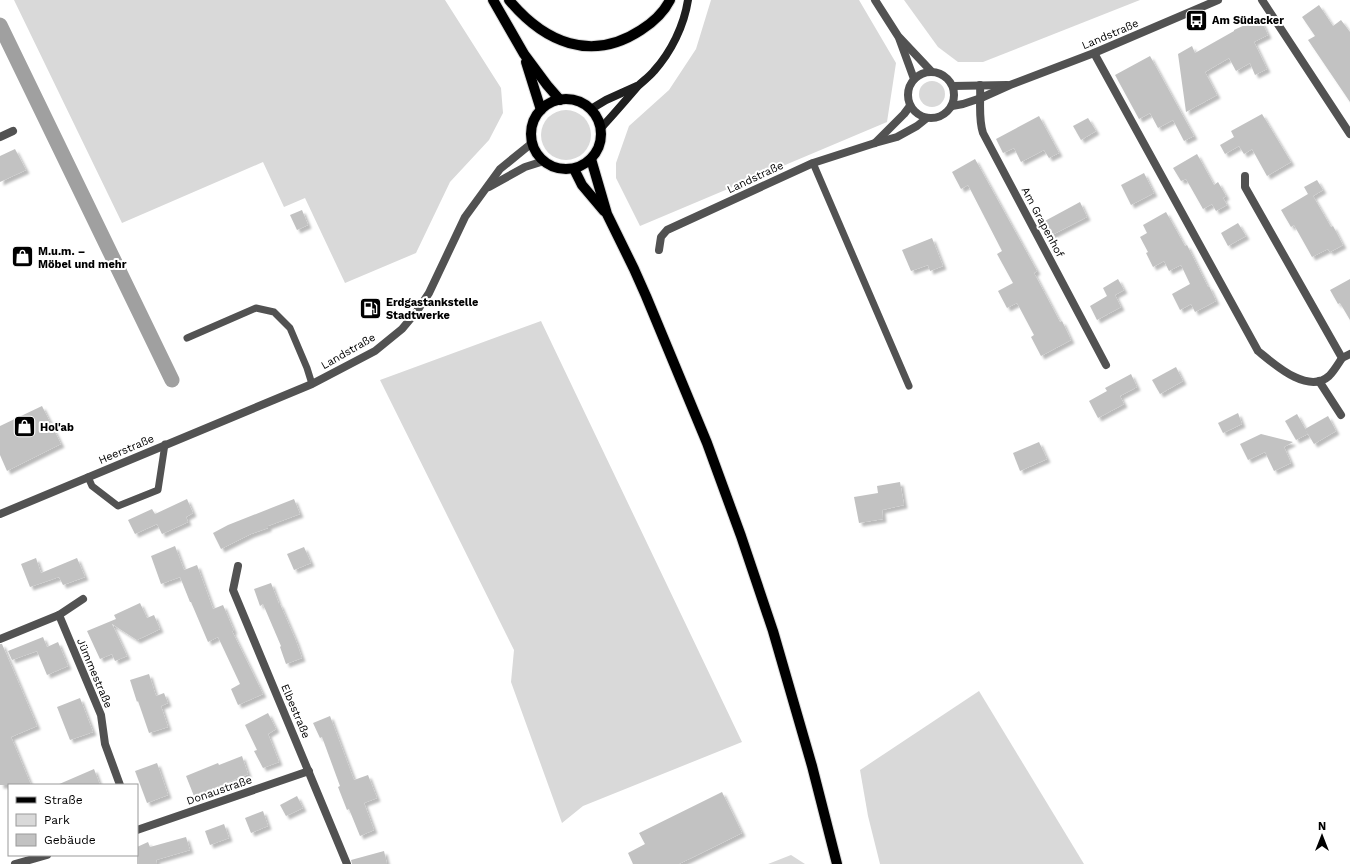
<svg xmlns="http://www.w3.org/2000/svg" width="1350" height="864" viewBox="0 0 1350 864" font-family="'Work Sans',sans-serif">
	<defs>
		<filter id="shadow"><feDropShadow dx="3.5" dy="3.5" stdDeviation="1" flood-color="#0004"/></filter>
	</defs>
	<rect width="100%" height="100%" fill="#fff"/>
	<g fill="#d9d9d9">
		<polygon points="14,0 445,0 501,88 503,113 489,140 450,182 416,253 345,283 305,198 284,207 263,162 122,223"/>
		<polygon points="711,0 859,0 896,63 887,122 640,226 616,178 616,163 629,126 669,90 696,49"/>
		<polygon points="904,0 1140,0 983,62 958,62 938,47"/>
		<circle cx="932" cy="94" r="13"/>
		<circle cx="566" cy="135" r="25"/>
		<polygon points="541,321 742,742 583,806 562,823 511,682 514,650 380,380"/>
		<polygon points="979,691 1084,864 880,864 868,816 860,770"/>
		<polygon points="791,855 805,864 768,864"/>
	</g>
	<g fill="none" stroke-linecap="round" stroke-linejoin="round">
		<polyline stroke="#a0a0a0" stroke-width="15" points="0,25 172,380"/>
	</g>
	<g fill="#c2c2c2" filter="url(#shadow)">
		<polygon points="1319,5 1333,26 1341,20 1350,32 1350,102 1308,40 1315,36 1302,17"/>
		<polygon points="1260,18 1268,35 1254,42 1267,69 1255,75 1250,63 1236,71 1229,58 1205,72 1217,95 1186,112 1178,54 1192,46 1195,53 1234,31 1234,30"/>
		<polygon points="1150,56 1194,136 1184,141 1173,120 1158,128 1150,113 1139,119 1115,75"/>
		<polygon points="1262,114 1291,162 1267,176 1252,149 1244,154 1239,146 1225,154 1220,145 1234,137 1231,131"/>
		<polygon points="1039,116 1059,153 1049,158 1044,150 1021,162 1014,148 1003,153 996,139"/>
		<polygon points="1088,118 1096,131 1081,140 1073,126"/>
		<polygon points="15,149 26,170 0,182 0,156"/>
		<polygon points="1197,154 1214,185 1218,182 1226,196 1223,198 1227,205 1216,211 1212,204 1203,209 1186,179 1181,181 1173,168"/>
		<polygon points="975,159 1037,271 1034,273 1060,322 1062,321 1071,340 1041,356 1031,337 1034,335 1017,303 1007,308 998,291 1013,283 997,254 1002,251 968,185 961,189 952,172"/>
		<polygon points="1144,173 1154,193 1131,205 1121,185"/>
		<polygon points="1317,180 1323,190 1313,196 1331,227 1333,226 1343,245 1330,252 1328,249 1312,257 1294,225 1291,227 1281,210 1308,194 1304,187"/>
		<polygon points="1080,202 1087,217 1050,236 1043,222"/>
		<polygon points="302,210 308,225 297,230 290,215"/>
		<polygon points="1166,212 1185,246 1187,245 1208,287 1209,286 1216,301 1195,312 1191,304 1180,310 1172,294 1190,284 1181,265 1169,271 1164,261 1153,267 1146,253 1148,252 1140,237 1147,233 1143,225"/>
		<polygon points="1238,223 1246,236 1228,246 1221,233"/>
		<polygon points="932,238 943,266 930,271 928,265 911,271 902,250"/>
		<polygon points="1118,279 1124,290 1115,295 1121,307 1097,320 1090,306 1107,296 1103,288"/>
		<polygon points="1350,279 1350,320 1340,303 1338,304 1330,290"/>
		<polygon points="1176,367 1183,381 1160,394 1152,380"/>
		<polygon points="1131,374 1137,387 1120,396 1124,404 1098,418 1089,401 1107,391 1105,388"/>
		<polygon points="42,406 61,444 7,471 0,455 0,426"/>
		<polygon points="1238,413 1242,424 1223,433 1218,423"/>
		<polygon points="1297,414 1308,434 1296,440 1285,421"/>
		<polygon points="1328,416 1336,431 1314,444 1305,429"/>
		<polygon points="1261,434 1293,442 1284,447 1291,463 1274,471 1265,452 1248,460 1240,444"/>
		<polygon points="1039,442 1047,459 1020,471 1013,453"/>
		<polygon points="900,482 904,505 882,510 883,519 859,523 854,497 878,493 877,486"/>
		<polygon points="187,499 193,513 186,517 188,522 162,534 157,524 135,534 128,520 152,509 155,514"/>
		<polygon points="294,499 300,514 268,526 268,528 251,534 221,549 213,533 228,525"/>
		<polygon points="175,546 184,570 197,565 213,609 223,605 234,631 232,631 263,694 238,705 231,689 240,684 218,637 208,642 191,602 190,602 180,577 161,584 151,556"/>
		<polygon points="304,547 311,563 294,570 287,554"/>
		<polygon points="36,558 41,573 77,558 85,577 63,585 59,577 30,587 21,564"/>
		<polygon points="271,583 279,604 280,604 296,641 302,658 286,664 280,647 281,646 263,604 260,606 254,589"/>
		<polygon points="140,603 147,618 154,615 160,629 137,640 112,624 127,656 115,661 112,654 100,659 87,631 116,619 114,615"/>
		<polygon points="43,637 47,647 58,642 68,666 47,675 37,651 12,660 8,651"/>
		<polygon points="0,644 2,644 37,726 11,737 31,785 0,785"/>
		<polygon points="149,674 156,696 164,693 168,703 161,706 168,727 149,733 138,701 137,702 130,680"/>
		<polygon points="80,698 93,732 70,740 57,707"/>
		<polygon points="268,713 276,729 268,734 279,762 263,768 254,751 257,750 245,725"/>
		<polygon points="330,716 354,780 368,775 377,798 364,803 374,830 360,836 349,809 347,810 338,787 340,786 322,737 320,738 313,723"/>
		<polygon points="242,756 248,774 194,796 186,776 218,763 219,765"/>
		<polygon points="157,763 168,795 147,803 135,771"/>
		<polygon points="94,769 100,785 57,785"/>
		<polygon points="722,792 742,833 679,864 633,864 628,853 645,844 639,833"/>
		<polygon points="297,796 303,808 286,816 280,805"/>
		<polygon points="263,811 268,826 251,833 245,818"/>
		<polygon points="224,824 229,838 210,845 205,831"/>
		<polygon points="186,837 190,850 156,860 157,864 137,864 137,847 148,842 150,847"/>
		<polygon points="384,851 387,864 352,864 351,860"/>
	</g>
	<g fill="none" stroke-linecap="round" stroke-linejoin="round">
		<defs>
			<g id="primary">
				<polyline points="493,0 524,54 547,85 560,100"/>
				<path d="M509,0C544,42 591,63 641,30C652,23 664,12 670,0"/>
				<polyline points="526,62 541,110"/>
				<circle cx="566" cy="134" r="35"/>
				<polyline points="591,159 607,214 634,269 646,296 707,443 741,536 773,631 812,766 837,864"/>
				<polyline points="574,169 582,185 604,211"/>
			</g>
		</defs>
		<use href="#primary" stroke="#dbdbdb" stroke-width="12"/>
		<g stroke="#525252" stroke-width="7">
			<polyline points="813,163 909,386"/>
			<polyline points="187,338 256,308 274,312 290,328 307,368 312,384"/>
			<polyline points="88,477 92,486 118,506 158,490 165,444"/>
		</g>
		<g stroke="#525252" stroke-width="8">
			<polyline points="1262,0 1350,134"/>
			<path d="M1094,53L1258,351C1274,364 1308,395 1329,376C1334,371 1338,364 1342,358L1245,187V176"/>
			<path d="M980,85C981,102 978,118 983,133L1106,365"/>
			<polyline points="0,137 13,131"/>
			<polyline points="875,143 904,114 910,106"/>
			<polyline points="659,250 661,237 667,230 813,163 875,143 897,137 917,126 927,118"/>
			<polyline points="1342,358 1350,354"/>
			<polyline points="1319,381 1341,415"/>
			<polyline points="238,566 233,590 347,864"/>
			<polyline points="59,615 101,715 105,744 120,785"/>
			<polyline points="0,639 59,615 83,599"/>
			<polyline points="137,830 309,771"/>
			<polyline points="15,864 47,855"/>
		</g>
		<g stroke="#525252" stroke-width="8">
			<polyline points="875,0 898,36 931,71"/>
			<polyline points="899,38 914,79"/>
			<circle cx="931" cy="95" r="23"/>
			<polyline points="953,86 1007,85"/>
			<polyline points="952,106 963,104 981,98 1010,85 1094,53 1218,0"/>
			<polyline points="489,187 525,167 544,161"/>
			<polyline points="0,514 312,384 375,351 402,329 417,311 429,293 465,217 500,169 532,143"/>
		</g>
		<g stroke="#1f1f1f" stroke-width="8">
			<polyline points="591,109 606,100 637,86"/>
			<path d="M601,128C614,114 626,100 638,86C643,81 649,77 654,71C671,52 684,26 688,0"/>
		</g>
		<use href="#primary" stroke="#000" stroke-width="10"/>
	</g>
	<defs>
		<symbol id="bus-square" viewBox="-11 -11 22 22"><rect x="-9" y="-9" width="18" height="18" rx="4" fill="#000" stroke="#fff"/><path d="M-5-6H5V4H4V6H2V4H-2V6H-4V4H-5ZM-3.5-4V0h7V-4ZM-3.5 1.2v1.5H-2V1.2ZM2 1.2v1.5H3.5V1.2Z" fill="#fff"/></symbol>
		<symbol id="shop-square" viewBox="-11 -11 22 22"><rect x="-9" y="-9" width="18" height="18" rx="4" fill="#000" stroke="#fff"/><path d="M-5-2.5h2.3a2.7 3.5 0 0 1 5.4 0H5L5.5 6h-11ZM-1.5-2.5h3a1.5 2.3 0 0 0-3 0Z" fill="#fff"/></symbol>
		<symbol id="fuel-square" viewBox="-11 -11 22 22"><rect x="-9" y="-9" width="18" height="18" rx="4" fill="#000" stroke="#fff"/><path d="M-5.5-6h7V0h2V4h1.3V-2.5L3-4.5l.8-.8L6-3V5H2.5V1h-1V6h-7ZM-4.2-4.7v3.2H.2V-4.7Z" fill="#fff"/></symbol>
	</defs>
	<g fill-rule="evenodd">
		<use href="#bus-square" x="1184" y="8" width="25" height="25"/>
		<use href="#shop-square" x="10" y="244" width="25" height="25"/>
		<use href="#fuel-square" x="358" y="296" width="25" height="25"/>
		<use href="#shop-square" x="12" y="414" width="25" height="25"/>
	</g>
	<g text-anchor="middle" stroke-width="4" stroke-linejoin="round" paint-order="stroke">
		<g font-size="11" font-weight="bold" fill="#000" stroke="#fff" text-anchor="start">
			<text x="1212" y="24">Am Südacker</text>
			<text x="38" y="255">M.u.m. –<tspan x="38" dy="13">Möbel und mehr</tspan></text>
			<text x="386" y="306">Erdgastankstelle<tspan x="386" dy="13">Stadtwerke</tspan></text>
			<text x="40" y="431">Hol'ab</text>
		</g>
		<g font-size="11" fill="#000" stroke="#fff">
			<text transform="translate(1110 34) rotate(-23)" y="4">Landstraße</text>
			<text transform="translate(755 177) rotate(-25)" y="4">Landstraße</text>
			<text transform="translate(1043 222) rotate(62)" y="4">Am Grapenhof</text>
			<text transform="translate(348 351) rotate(-30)" y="4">Landstraße</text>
			<text transform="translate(126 449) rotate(-23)" y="4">Heerstraße</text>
			<text transform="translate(95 673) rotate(67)" y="4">Jümmestraße</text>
			<text transform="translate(296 711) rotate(67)" y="4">Elbestraße</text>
			<text transform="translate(219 790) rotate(-19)" y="4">Donaustraße</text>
		</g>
	</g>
	<rect x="8" y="784" width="130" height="72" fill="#ffffff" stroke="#999999"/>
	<rect x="16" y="797" width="20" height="6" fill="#000000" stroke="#999999"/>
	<text x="44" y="804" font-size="12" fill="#000000">Straße</text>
	<rect x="16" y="814" width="20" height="12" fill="#d9d9d9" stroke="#999999"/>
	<text x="44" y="824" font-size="12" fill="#000000">Park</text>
	<rect x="16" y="834" width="20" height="12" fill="#c2c2c2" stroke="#999999"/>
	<text x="44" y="844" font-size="12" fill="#000000">Gebäude</text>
	<g transform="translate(1322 836)" stroke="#ffffff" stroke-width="3" paint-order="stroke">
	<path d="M0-3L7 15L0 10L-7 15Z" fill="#000000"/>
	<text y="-6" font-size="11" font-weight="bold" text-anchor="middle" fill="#000000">N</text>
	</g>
</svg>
